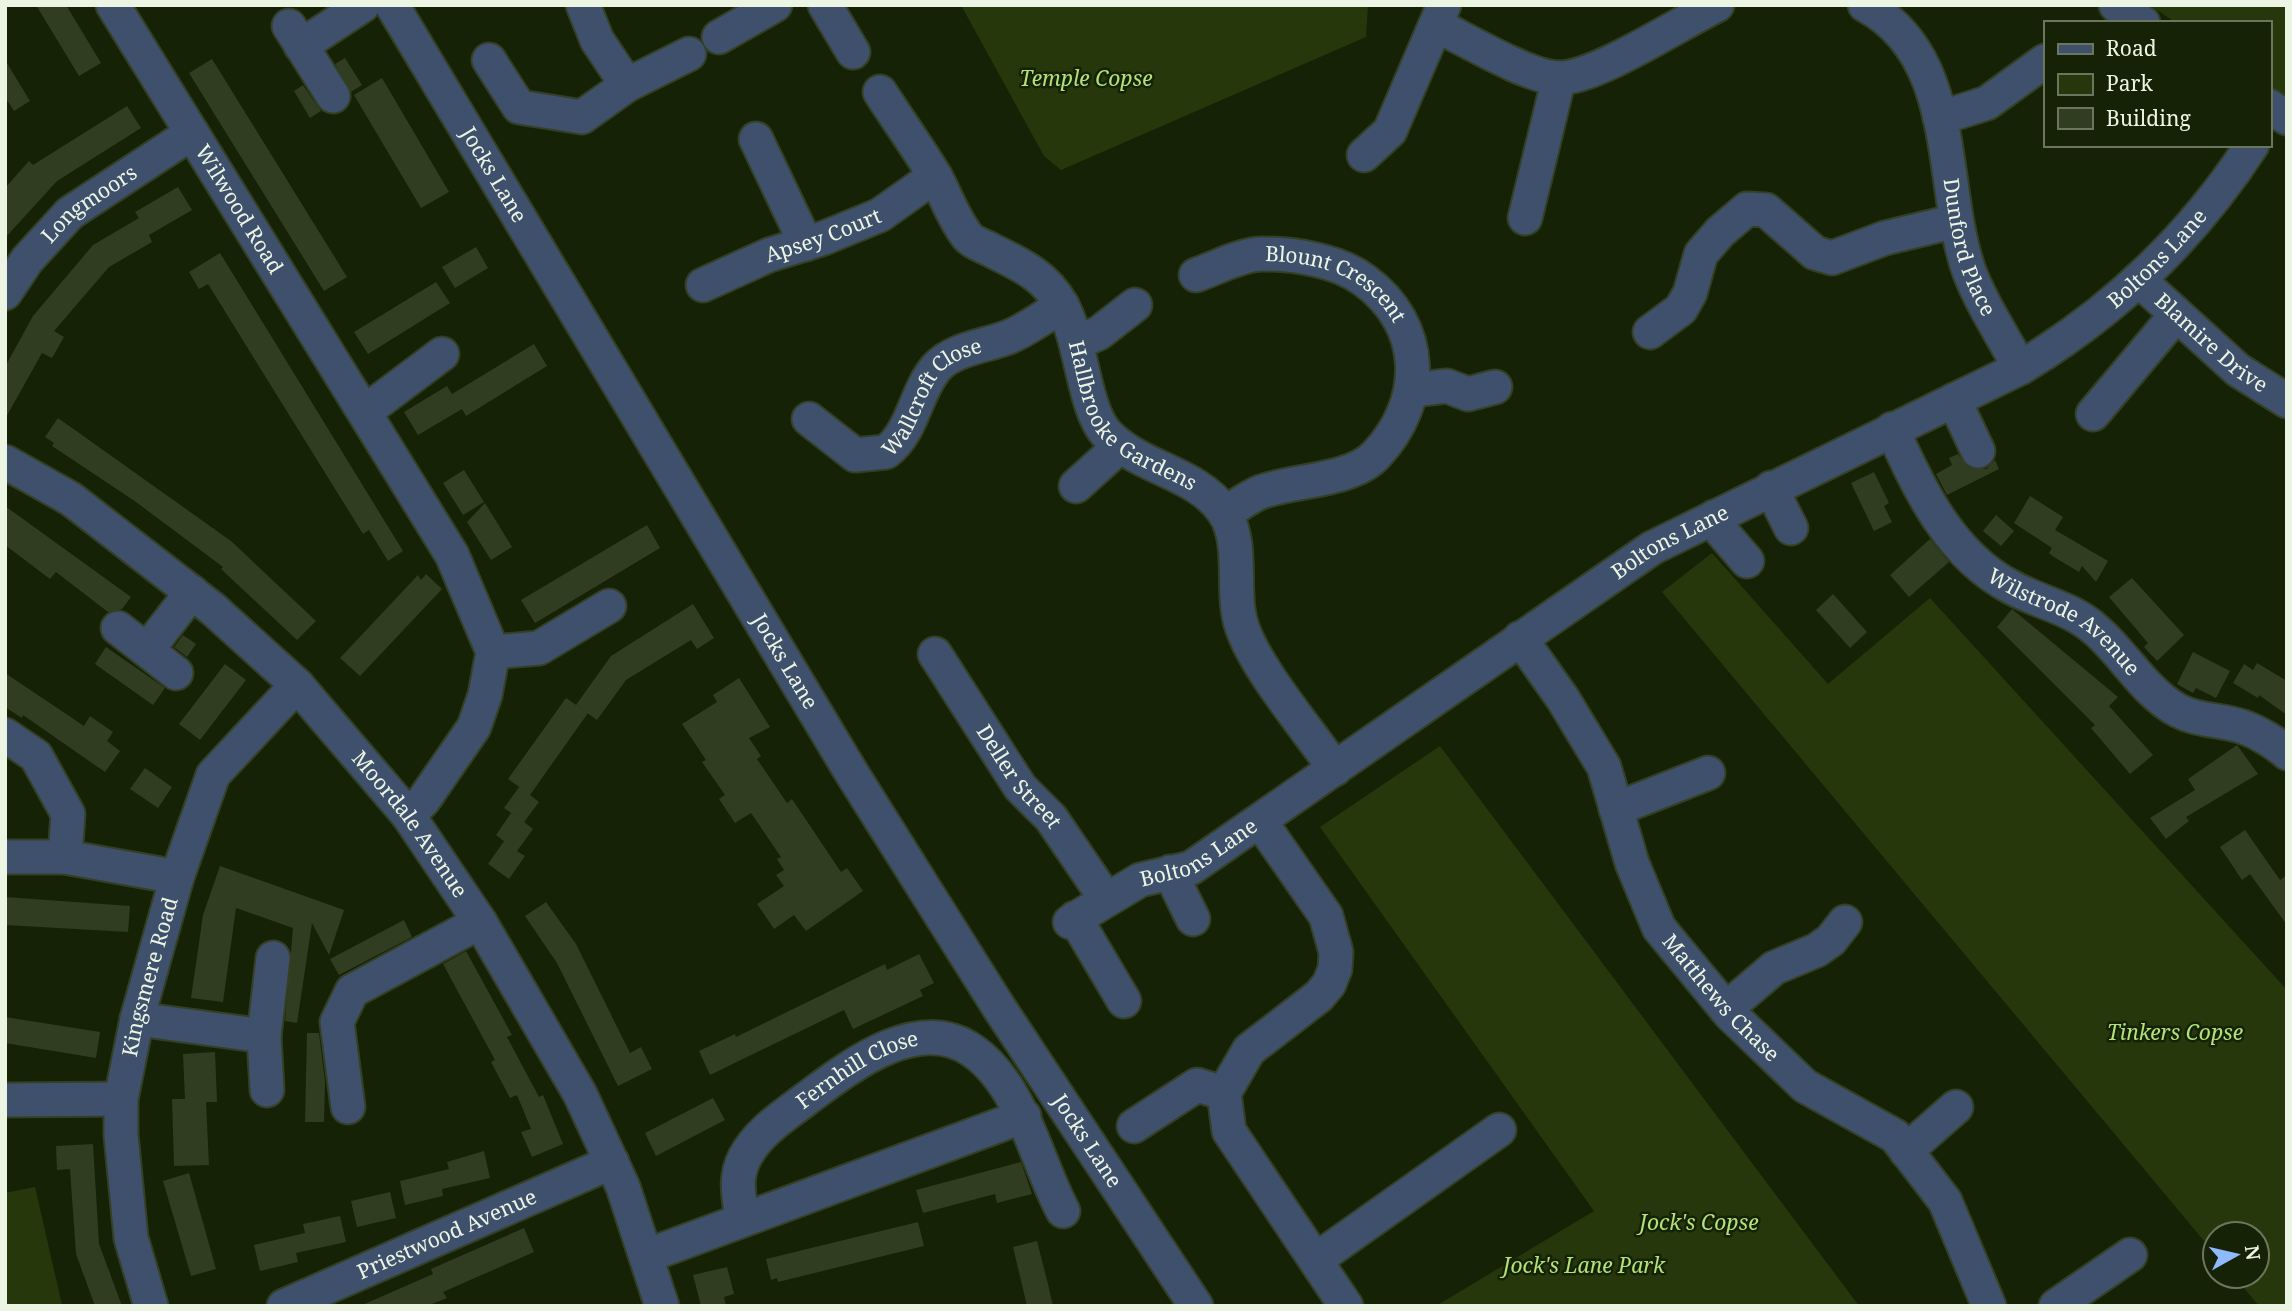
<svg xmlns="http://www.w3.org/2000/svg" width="2292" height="1311" viewBox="0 0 2292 1311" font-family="'Noto Serif',serif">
	<rect width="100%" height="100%" fill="#162206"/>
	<g fill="#26380b">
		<polygon points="961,5 1368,5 1366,37 1061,170 1044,156"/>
		<polygon points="2150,5 2287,5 2287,96 2269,85 2269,23 2176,23"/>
		<polygon points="1712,553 1828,684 1930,598 2287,990 2287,1306 2259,1306 2234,1276 2257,1276 2257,1234 2215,1234 2215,1254 1662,592"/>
		<polygon points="1440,746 1859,1306 1436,1306 1594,1211 1320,827"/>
		<polygon points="35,1187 62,1305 5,1306 5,1193"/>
	</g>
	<g fill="#303d21">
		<polygon points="36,5 66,5 101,63 79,76"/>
		<polygon points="345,58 362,85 351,92 335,64"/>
		<polygon points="212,59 347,277 324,291 189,73"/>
		<polygon points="5,60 30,101 14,111 5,97"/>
		<polygon points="382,78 449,192 421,208 354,95"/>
		<polygon points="303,85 321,111 310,118 294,91"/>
		<polygon points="127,106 141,128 57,181 5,238 5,188 29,161 33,165"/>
		<polygon points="178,187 192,210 149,235 152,242 109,267 54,331 64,337 52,358 42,353 5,419 5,367 33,316 93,245 139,218 135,212"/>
		<polygon points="476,247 488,268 455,288 442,267"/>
		<polygon points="220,253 403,551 388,561 369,530 363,534 208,284 199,289 189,272"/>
		<polygon points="436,282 450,303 368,354 354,332"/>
		<polygon points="534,344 547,366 466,416 462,409 418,435 404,412 447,386 452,394"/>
		<polygon points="58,418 231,541 316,621 297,640 221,569 223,567 136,502 52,446 54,443 45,437"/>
		<polygon points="1958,454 1968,467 1986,469 1995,460 1999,469 1947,495 1936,474 1952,465 1949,458"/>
		<polygon points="464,470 484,502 463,515 443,483"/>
		<polygon points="1874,472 1889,503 1884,506 1892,522 1874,531 1851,483"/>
		<polygon points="2030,496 2063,517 2055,530 2108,561 2096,582 2082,566 2079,572 2054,557 2049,553 2052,548 2014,523"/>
		<polygon points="485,503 512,547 491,560 467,522"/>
		<polygon points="5,506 131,597 122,609 108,612 56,572 50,579 5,545"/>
		<polygon points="1996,515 2014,531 2001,546 1983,531"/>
		<polygon points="647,525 660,548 535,623 521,600"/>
		<polygon points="1930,539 1949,562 1909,597 1890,575"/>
		<polygon points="426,574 442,589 360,676 340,658 418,575 421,580"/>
		<polygon points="2132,578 2184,635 2157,661 2144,647 2148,643 2109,597"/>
		<polygon points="1833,594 1867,632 1850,648 1816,610"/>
		<polygon points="693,604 714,638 697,649 691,640 626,680 597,720 576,705 611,656"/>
		<polygon points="2012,609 2118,697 2109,706 2153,755 2130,774 2091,728 2095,725 1997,627"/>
		<polygon points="183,635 196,644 187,657 174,647"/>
		<polygon points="106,647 165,688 153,705 95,664"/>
		<polygon points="2193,652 2230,671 2216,698 2196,688 2193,693 2177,684"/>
		<polygon points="2257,663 2287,681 2287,715 2259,695 2258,698 2233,683 2244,664 2253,670"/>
		<polygon points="225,664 246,680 200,740 179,724"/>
		<polygon points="5,673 84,726 90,716 113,732 107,741 120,751 105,772 23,715 22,718 5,707"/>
		<polygon points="739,678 770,727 749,738 761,756 757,759 787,803 792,799 841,872 847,868 863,891 806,931 794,915 774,929 757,904 784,886 776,875 784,870 777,859 781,857 751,813 735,823 719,799 725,795 702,762 706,760 682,724 717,702 713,695"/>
		<polygon points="566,698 588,713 530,795 539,802 524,822 533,829 517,851 525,856 509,879 488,864 504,841 513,848 496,835 511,813 520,819 504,808 519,787 525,791 508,779"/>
		<polygon points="2237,745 2258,774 2186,817 2189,821 2166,839 2150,818 2195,790 2188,779"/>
		<polygon points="145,768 172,787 158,808 130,789"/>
		<polygon points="2245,830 2280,880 2287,875 2287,925 2250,874 2242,880 2220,847"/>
		<polygon points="220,866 344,910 329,955 312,923 297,1023 285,1021 293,928 236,908 223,1002 191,998 203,915"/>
		<polygon points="5,897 130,906 128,932 5,925"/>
		<polygon points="546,902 576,944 630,1053 641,1047 652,1069 618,1086 557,963 525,916"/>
		<polygon points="404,920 412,937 339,975 330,959"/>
		<polygon points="466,951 512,1035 507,1037 539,1097 543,1095 563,1144 532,1157 521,1132 531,1129 517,1095 510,1098 491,1062 495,1060 443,964"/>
		<polygon points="919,954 934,983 920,990 923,996 853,1029 844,1010 710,1075 699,1051 735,1034 736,1037 885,964 887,970"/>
		<polygon points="5,1017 100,1032 96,1058 5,1043"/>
		<polygon points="307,1033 319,1033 325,1081 324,1122 305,1122"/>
		<polygon points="215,1052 217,1102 206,1102 209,1165 174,1166 172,1099 185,1099 183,1054"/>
		<polygon points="713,1098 725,1120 656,1156 645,1133"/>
		<polygon points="93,1144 99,1244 122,1306 95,1306 76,1254 70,1169 57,1170 56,1146"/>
		<polygon points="484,1151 490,1178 442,1189 443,1196 405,1205 400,1181 449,1169 447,1162"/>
		<polygon points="1021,1162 1032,1194 997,1203 995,1194 923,1213 916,1190"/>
		<polygon points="189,1173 216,1269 191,1276 163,1181"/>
		<polygon points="390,1192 396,1218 357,1227 351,1201"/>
		<polygon points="340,1216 346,1242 296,1253 298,1262 260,1271 254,1245 305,1233 303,1224"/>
		<polygon points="918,1222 924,1246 778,1282 777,1278 771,1280 766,1259"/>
		<polygon points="524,1228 534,1252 443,1292 447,1298 427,1306 360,1306 433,1274 431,1269"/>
		<polygon points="1037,1241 1048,1284 1053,1306 1027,1306 1018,1268 1013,1247"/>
		<polygon points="727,1267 734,1294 724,1297 726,1306 701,1306 693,1275"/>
	</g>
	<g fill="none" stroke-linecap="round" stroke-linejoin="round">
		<defs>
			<g id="minor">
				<path id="s1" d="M113,5L452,555L493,652L485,695L474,727L423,801L408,815"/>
				<path id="s2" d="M392,5L851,772L998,1006L1196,1306"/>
				<polyline points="583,5 597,40 627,85 689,54"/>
				<polyline points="825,5 853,52"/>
				<path id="s3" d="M1865,5C1960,56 1939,181 1968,268C1980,302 2003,336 2020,368"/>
				<polyline points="2116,5 2143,23"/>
				<path d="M1436,25C1465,39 1528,77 1558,78C1595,79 1680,23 1717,5"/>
				<polyline points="289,26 333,96"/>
				<polyline points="719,37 775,5"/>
				<polyline points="301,46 363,5"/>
				<polyline points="489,60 519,107 582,117 627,85"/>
				<path id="s4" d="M880,92C898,120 918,148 935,176C946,196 954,220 968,237C973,243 984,246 991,250C1019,264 1045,275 1061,304C1082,339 1083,407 1106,433C1139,469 1197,472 1224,512C1245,544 1230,592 1242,627C1256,669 1309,731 1335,769"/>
				<polyline points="2269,106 2287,118"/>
				<polyline points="1940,118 1987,103 2045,61"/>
				<polyline points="756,139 806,244"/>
				<polyline points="1364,155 1390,131 1444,5"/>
				<polyline points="1525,218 1559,78"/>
				<path id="s5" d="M1196,275C1216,268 1242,254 1262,254C1294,254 1337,260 1364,280C1426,325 1427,401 1376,455C1352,481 1294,480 1261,492C1248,497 1237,506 1225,514"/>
				<path id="s6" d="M2139,280L2238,370L2287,401"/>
				<path id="s7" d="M703,285L769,255L824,238L880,215L935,176"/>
				<path id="s8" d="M5,293L27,260L70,213L192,133"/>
				<polyline points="1650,332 1681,309 1690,293 1701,254 1720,232 1747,209 1766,210 1815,253 1832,258 1885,238 1956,221"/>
				<polyline points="1078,342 1099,333 1135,305"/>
				<polyline points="1412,390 1447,386 1468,394 1495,387"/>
				<polyline points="1954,400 1978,451"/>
				<polyline points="366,411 442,354"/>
				<polyline points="2093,414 2176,315"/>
				<path id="s9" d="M809,419L855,455L886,452C913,432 915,393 936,368C953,348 988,346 1011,336C1029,328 1046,316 1062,305"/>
				<path id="s10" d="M1892,429C1919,489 1950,555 2011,587C2040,603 2070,607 2096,630C2125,655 2145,693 2179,711C2200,722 2224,719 2246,728C2259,733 2276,743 2287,753"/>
				<path id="s11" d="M5,462L71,499L213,609L297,685L408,815L480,922L580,1094L623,1187L662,1306"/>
				<polyline points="1076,486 1120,446"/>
				<polyline points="1771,488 1791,528"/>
				<polyline points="1714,517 1722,532 1747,561"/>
				<polyline points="118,628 176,673"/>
				<path id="s12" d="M1520,638L1563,699L1604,767L1632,863L1659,928L1730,1014L1805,1086L1895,1136L1945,1201L1989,1306"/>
				<polyline points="147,650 192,592"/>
				<polyline points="493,652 539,648 609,606"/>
				<path id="s13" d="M935,654L1020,787L1051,818L1106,899"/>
				<polyline points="5,735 36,756 68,814 65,857"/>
				<polyline points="1616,809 1708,773"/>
				<polyline points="1260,821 1326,916 1336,952 1335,969 1329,984 1319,996 1249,1050 1224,1093 1229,1131 1346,1306"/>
				<polyline points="5,857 65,857 177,877"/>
				<polyline points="1170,872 1193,919"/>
				<polyline points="1075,918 1124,1001"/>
				<path id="s14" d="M1070,922L1140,880L1191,868L1652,548L2020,368C2114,312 2192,237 2252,145"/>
				<polyline points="1726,1009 1774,968 1817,950 1831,940 1845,922"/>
				<polyline points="137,1019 264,1036"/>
				<polyline points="267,1090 264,1036 273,958"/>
				<polyline points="5,1100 121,1099"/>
				<polyline points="348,1107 337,1022 352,991 480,922"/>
				<polyline points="1134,1126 1197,1085 1224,1093"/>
				<polyline points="1906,1151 1956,1107"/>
				<path id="s15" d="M742,1219C739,1196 734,1178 745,1157C759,1131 784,1116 806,1099C849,1067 918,1012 973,1051C1022,1085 1036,1161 1063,1211"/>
				<polyline points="646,1256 1024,1116"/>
				<polyline points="1317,1259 1499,1130"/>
				<path id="s16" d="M151,1306L131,1238L121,1135V1099L137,1019L177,877L213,775L297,685"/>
				<path id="s17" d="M284,1306L612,1162"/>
				<polyline points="2056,1306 2130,1255"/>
			</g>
		</defs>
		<use href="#minor" stroke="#344025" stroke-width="37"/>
		<use href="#minor" stroke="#3f506c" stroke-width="33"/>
	</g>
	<g text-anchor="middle" stroke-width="5" stroke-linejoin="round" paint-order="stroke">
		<g font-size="21" font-style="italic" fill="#b2e278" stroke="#162206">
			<text x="1086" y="86">Temple Copse</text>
			<text x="2175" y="1040">Tinkers Copse</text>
			<text x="1699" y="1230">Jock's Copse</text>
			<text x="1584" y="1273">Jock's Lane Park</text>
		</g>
		<g font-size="21" fill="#ecf5e4" stroke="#162206">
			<text dy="7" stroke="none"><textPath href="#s2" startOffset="198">Jocks Lane</textPath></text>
			<text dy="7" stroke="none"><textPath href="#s8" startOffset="124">Longmoors</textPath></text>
			<text dy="7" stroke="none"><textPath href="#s1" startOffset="240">Wilwood Road</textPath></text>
			<text dy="7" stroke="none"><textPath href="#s7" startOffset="130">Apsey Court</textPath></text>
			<text dy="7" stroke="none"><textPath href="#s3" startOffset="273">Dunford Place</textPath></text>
			<text dy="7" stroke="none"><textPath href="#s14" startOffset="1281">Boltons Lane</textPath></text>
			<text dy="7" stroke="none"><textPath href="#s5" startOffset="152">Blount Crescent</textPath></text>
			<text dy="7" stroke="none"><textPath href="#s6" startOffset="96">Blamire Drive</textPath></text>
			<text dy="7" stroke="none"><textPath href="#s9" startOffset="164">Wallcroft Close</textPath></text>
			<text dy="7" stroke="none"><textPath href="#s4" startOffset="427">Hallbrooke Gardens</textPath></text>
			<text dy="7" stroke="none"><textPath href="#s14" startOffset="714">Boltons Lane</textPath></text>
			<text dy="7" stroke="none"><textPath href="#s10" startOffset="266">Wilstrode Avenue</textPath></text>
			<text dy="7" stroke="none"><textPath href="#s2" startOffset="765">Jocks Lane</textPath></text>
			<text dy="7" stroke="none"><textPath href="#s13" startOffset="149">Deller Street</textPath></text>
			<text dy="7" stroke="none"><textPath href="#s11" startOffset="548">Moordale Avenue</textPath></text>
			<text dy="7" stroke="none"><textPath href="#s14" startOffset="147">Boltons Lane</textPath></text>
			<text dy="7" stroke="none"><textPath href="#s16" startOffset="336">Kingsmere Road</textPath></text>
			<text dy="7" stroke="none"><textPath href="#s12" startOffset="418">Matthews Chase</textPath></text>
			<text dy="7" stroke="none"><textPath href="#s15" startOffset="208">Fernhill Close</textPath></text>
			<text dy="7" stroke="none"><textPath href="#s2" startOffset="1332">Jocks Lane</textPath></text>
			<text dy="7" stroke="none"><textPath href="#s17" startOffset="178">Priestwood Avenue</textPath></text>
		</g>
	</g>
	<rect width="2292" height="1311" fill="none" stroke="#ecf5e4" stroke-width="14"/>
	<rect x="2044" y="21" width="228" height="126" fill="#162206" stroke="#6c765f" stroke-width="2"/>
	<rect x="2058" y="44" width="35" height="10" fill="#3f506c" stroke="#6c765f" stroke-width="2"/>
	<text x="2106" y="56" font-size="21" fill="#ecf5e4">Road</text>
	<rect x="2058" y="74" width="35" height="21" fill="#26380b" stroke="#6c765f" stroke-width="2"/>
	<text x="2106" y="91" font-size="21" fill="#ecf5e4">Park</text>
	<rect x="2058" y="108" width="35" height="21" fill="#303d21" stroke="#6c765f" stroke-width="2"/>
	<text x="2106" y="126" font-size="21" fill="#ecf5e4">Building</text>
	<g transform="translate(2236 1255) rotate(82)"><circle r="33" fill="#162206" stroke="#6c765f" stroke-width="2"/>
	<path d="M0-5L12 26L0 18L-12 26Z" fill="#8fb8fd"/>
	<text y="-10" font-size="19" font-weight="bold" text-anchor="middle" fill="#ecf5e4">N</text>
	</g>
</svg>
